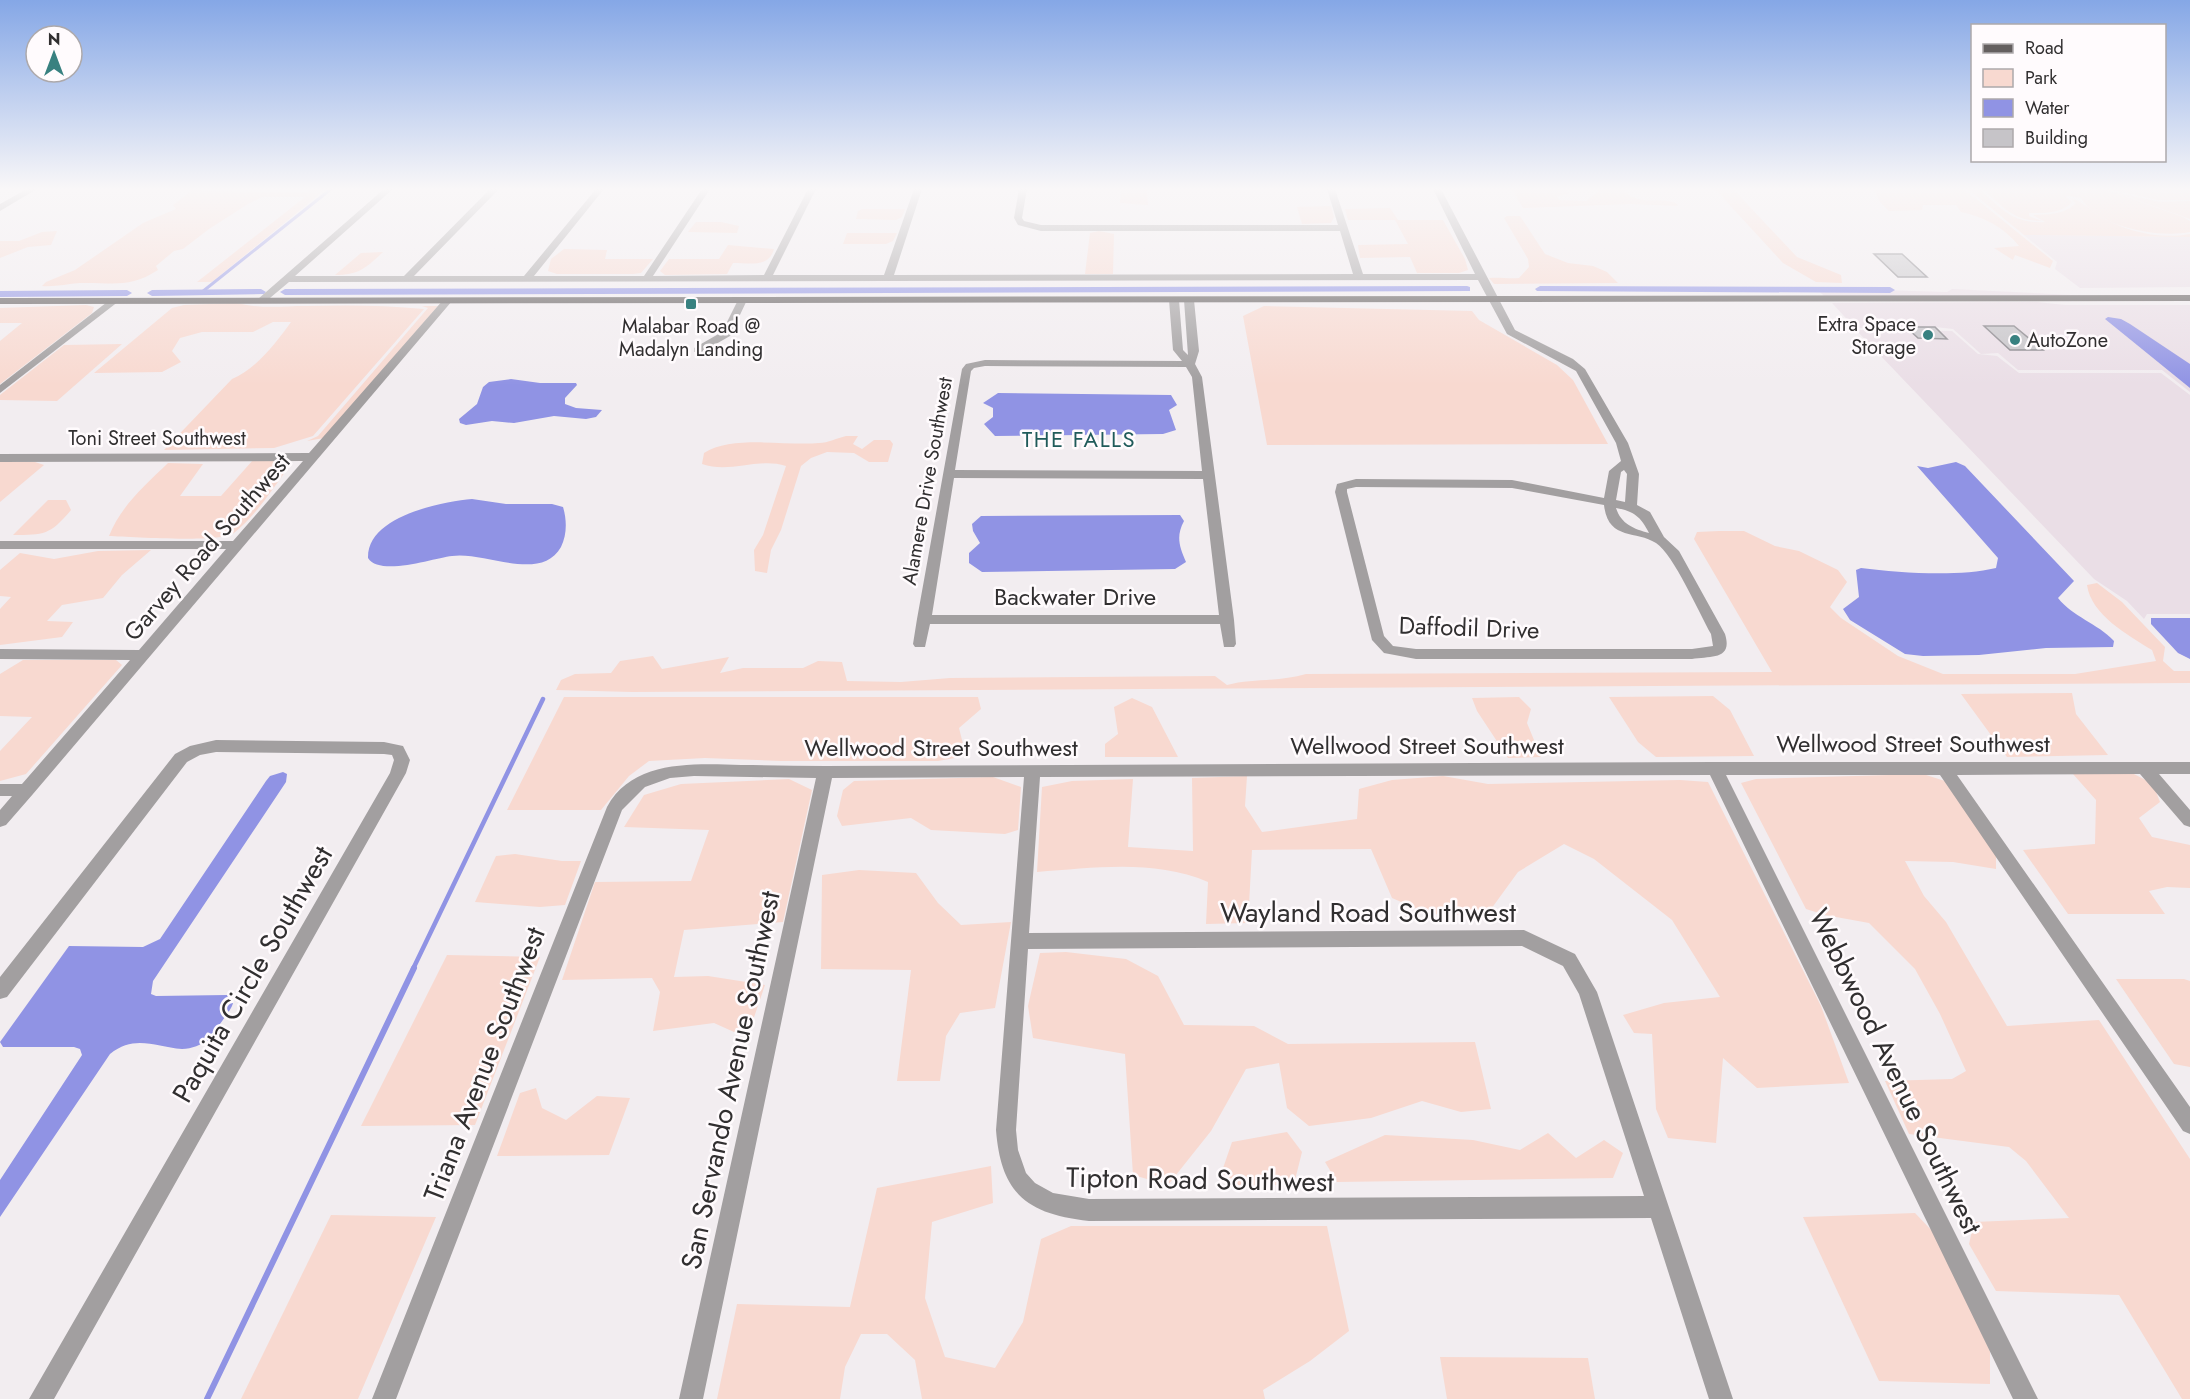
<svg xmlns="http://www.w3.org/2000/svg" width="2190" height="1399" viewBox="0 0 2190 1399" font-family="Jost,sans-serif">
	<rect width="100%" height="100%" fill="#f2edf0"/>
	<g fill="#eadee6">
		<polygon points="2024,235 2190,237 2190,287 2080,288 2055,269 2057,262"/>
		<polygon points="1816,288 1947,292 1952,289 2092,296 1824,296"/>
		<polygon points="2037,302 2065,305 2190,305 2190,392 2162,370 2018,370 1998,353 1981,354 1953,329 1935,327 1855,328 1832,303"/>
		<polygon points="1856,330 1952,331 1978,354 1997,356 2019,373 2161,373 2190,395 2190,614 2147,614 2144,619 2127,601 2094,579"/>
	</g>
	<g fill="#f8d9d0">
		<path d="M194,189H202L201,191L308,192L312,189H326L212,282H197L305,197H262L248,204L209,229L183,249L174,251L156,266L158,270C129,289 111,282 80,283C67,284 55,287 42,286L46,282L75,270L143,223L176,209L173,205Z"/>
		<polygon points="1121,189 1147,189 1148,205 1120,203"/>
		<path d="M1512,189H1565L1569,194L1557,196L1559,200L1586,201L1599,191L1598,189H1623C1637,207 1657,196 1676,203L1678,206L1630,204L1523,208Z"/>
		<polygon points="1715,189 1733,189 1797,257 1841,275 1842,283 1816,282 1783,263"/>
		<path d="M1874,189H1964L2053,261L2050,268L2015,255L2013,260L1994,248L2019,246C2004,227 1984,217 1961,212L1956,205H1923L1922,210L1889,211L1880,202Z"/>
		<path d="M1968,189H1979C2002,209 2013,224 2045,222L2033,215C2049,214 2064,215 2076,203L2071,199C2081,200 2089,209 2098,215C2124,231 2159,240 2190,234V237L2024,235Z"/>
		<path d="M1983,189H2096L2110,191L2183,217L2190,221V232C2159,238 2098,228 2081,198L2064,195L2072,202C2061,214 2045,213 2029,213V216L2042,221C2013,221 2003,207 1983,189Z"/>
		<polygon points="2108,189 2190,189 2190,200 2158,200"/>
		<polygon points="2114,192 2160,202 2190,201 2190,219"/>
		<polygon points="1331,206 1334,217 1331,223 1302,224 1297,207"/>
		<polygon points="1390,208 1398,220 1443,220 1465,259 1468,270 1459,273 1417,273 1410,257 1360,258 1358,245 1408,244 1395,220 1348,220 1345,209"/>
		<polygon points="862,209 905,209 902,217 896,220 856,219 858,211"/>
		<path d="M1507,216H1520L1545,254L1568,263L1593,266L1607,272L1618,283L1494,284L1489,278C1500,277 1508,279 1519,278L1529,267L1528,259L1504,218Z"/>
		<polygon points="696,222 721,222 739,226 737,233 688,232"/>
		<polygon points="57,231 51,245 28,247 0,258 0,241 19,241 42,232"/>
		<polygon points="1099,231 1114,234 1113,274 1085,274 1090,233"/>
		<polygon points="847,233 897,233 893,241 886,244 843,244"/>
		<path d="M728,245L774,249C769,268 749,263 733,263L727,274L665,275L660,271L669,259H719Z"/>
		<polygon points="564,249 607,250 605,259 653,259 641,273 633,274 557,274 548,271 551,259"/>
		<path d="M383,252C366,268 359,275 335,275L361,253Z"/>
		<path d="M237,303C261,309 282,306 306,306C345,305 385,305 424,309L313,436L274,448L164,450L232,379C256,369 276,343 291,322H273L253,332H202L180,338L172,351L181,362L162,372L94,373L172,308L184,305Z"/>
		<polygon points="86,305 94,307 92,313 0,384 0,341 22,323 0,323 0,308"/>
		<polygon points="422,306 438,306 324,438 307,441 318,436 428,308"/>
		<polygon points="1264,306 1472,311 1479,320 1557,365 1573,380 1608,444 1267,445 1243,316"/>
		<polygon points="122,344 57,401 0,400 0,395 64,345"/>
		<path d="M846,436H858L853,444L862,449L874,440H890L893,444L888,462H869L854,453L827,452L811,458L801,466L781,530L771,550L767,573L755,571L754,550L763,535L786,466C758,457 730,474 702,464L704,453C732,435 786,446 819,443C828,443 837,438 846,436Z"/>
		<path d="M253,460H270L282,463L285,472C270,493 254,517 234,533C220,543 131,537 109,536C121,506 145,485 168,463L203,464L180,496H221Z"/>
		<polygon points="0,462 35,462 44,465 0,502"/>
		<path d="M48,500H66L71,510C50,535 44,535 13,535Z"/>
		<path d="M1719,531H1744L1775,546L1799,551L1838,570L1847,582L1830,607L1841,618L1898,656L1943,674H2075L2156,661L2152,650C2128,635 2091,615 2087,585L2097,583L2122,602L2165,647L2163,661L2174,671H2190V683L632,692L556,690L561,680L575,674L611,673L620,661L653,656L662,669L729,657L720,673L743,668H803L818,661L842,662L847,681L901,682L950,678L1215,676L1227,685C1253,678 1280,682 1306,674L1772,672L1694,539L1697,532Z"/>
		<polygon points="151,550 122,575 103,598 62,605 47,621 73,622 62,637 0,645 0,609 11,597 0,596 0,570 20,553 54,559 98,551"/>
		<polygon points="23,660 116,660 122,665 26,774 0,781 0,751 32,717 0,716 0,674"/>
		<polygon points="2072,693 2076,714 2108,755 2007,757 1961,694"/>
		<polygon points="1713,696 1730,710 1754,756 1656,757 1638,742 1609,697"/>
		<polygon points="564,697 978,697 981,709 959,728 966,756 938,761 781,761 705,758 649,761 629,776 601,810 507,810"/>
		<polygon points="1519,697 1531,709 1527,723 1541,757 1508,758 1477,711 1472,698"/>
		<polygon points="1132,698 1152,707 1178,757 1105,757 1105,744 1118,734 1114,707"/>
		<polygon points="1923,774 1948,782 1996,850 1996,869 1953,862 1905,861 1924,896 1946,922 2007,1026 2099,1020 2190,1159 2190,1399 2182,1399 2119,1295 1996,1291 1969,1244 1974,1222 2069,1218 2026,1161 2009,1147 1909,1134 1885,1081 1952,1079 1966,1071 1940,1014 1915,969 1869,923 1825,915 1806,909 1741,783 1756,779"/>
		<polygon points="2073,774 2134,774 2153,784 2160,802 2139,818 2152,837 2190,845 2190,888 2167,887 2149,891 2165,914 2068,914 2023,850 2095,844 2096,800"/>
		<path d="M1247,776L1245,806L1262,832L1357,819L1359,789L1392,780L1443,776L1488,784L1680,780L1708,782L1821,1006L1849,1083L1757,1088L1723,1058L1716,1143L1668,1138L1656,1109L1652,1034L1634,1033L1623,1015L1664,1003L1720,997L1672,920L1594,859L1564,844L1518,872L1486,916L1429,914L1392,898L1371,849L1252,850L1248,923L1206,924L1208,882C1153,859 1095,868 1037,872L1042,787L1072,781L1133,779L1128,847L1193,851L1192,778Z"/>
		<polygon points="993,777 1021,787 1018,830 1005,834 931,830 911,818 842,826 837,816 843,790 854,781"/>
		<polygon points="789,779 812,790 783,922 684,930 674,977 708,976 765,985 749,1032 734,1032 714,1023 653,1031 660,992 652,978 562,980 595,882 691,881 709,830 624,827 644,795 681,784"/>
		<polygon points="515,854 562,861 581,861 565,905 540,907 475,902 496,856"/>
		<polygon points="859,870 916,873 938,903 961,925 1011,922 995,1008 960,1013 946,1036 940,1081 897,1081 911,970 821,969 822,875"/>
		<polygon points="1066,952 1126,959 1158,976 1184,1025 1254,1026 1288,1044 1475,1042 1491,1109 1461,1112 1422,1101 1371,1118 1309,1126 1287,1108 1279,1063 1246,1069 1211,1131 1168,1185 1133,1175 1125,1054 1033,1038 1028,1006 1040,953"/>
		<polygon points="447,955 540,957 475,1125 361,1126"/>
		<polygon points="2116,979 2184,979 2190,981 2190,1067 2174,1064"/>
		<polygon points="536,1088 542,1108 566,1120 597,1096 630,1098 609,1155 497,1156 520,1093"/>
		<polygon points="1287,1132 1302,1152 1294,1184 1241,1187 1221,1174 1232,1142"/>
		<polygon points="1548,1133 1576,1158 1604,1140 1623,1153 1613,1178 1337,1182 1325,1162 1385,1135 1473,1140 1520,1150"/>
		<polygon points="991,1166 993,1203 932,1222 925,1298 945,1357 995,1368 1023,1322 1041,1239 1071,1226 1327,1226 1349,1331 1310,1361 1263,1390 1265,1399 922,1399 915,1360 887,1334 861,1334 845,1367 840,1399 717,1399 737,1304 850,1307 877,1188"/>
		<polygon points="1915,1213 1935,1234 1990,1351 1990,1384 1879,1381 1803,1217"/>
		<polygon points="331,1215 436,1217 358,1399 241,1399"/>
		<polygon points="1440,1357 1588,1358 1595,1399 1447,1399"/>
	</g>
	<g fill="#9093e4">
		<polygon points="2108,317 2121,319 2130,324 2190,364 2190,388 2105,319"/>
		<polygon points="511,379 540,383 576,383 577,385 565,398 565,404 576,408 602,410 596,417 586,419 554,416 514,423 492,421 466,425 460,423 459,419 477,404 483,387 489,382"/>
		<polygon points="998,393 1171,395 1177,405 1169,410 1176,430 1163,434 995,436 984,424 993,417 993,408 983,403"/>
		<path d="M1956,462L1965,466L2074,581L2058,598C2073,617 2097,623 2114,641L2113,647L2046,648L1979,655L1923,656L1905,654L1850,620L1843,609L1859,597L1856,570L1861,568C1901,573 1958,577 1996,568L1998,558L1917,466L1928,468Z"/>
		<path d="M472,499L506,504H552L563,507C567,520 567,535 561,547C541,583 484,551 452,556C434,558 380,577 368,558C367,516 441,502 472,499Z"/>
		<path d="M1180,515L1184,521C1176,536 1179,546 1186,562L1175,569L982,572L969,563V553L980,543L973,531L972,524L981,516Z"/>
		<polygon points="2151,618 2190,618 2190,659 2178,653 2151,624"/>
		<path d="M283,772L287,774L286,782L153,981L151,994L156,996L227,995L233,1003C231,1012 215,1028 209,1041C201,1044 192,1049 182,1049C155,1047 135,1034 110,1054L0,1217V1180L82,1055L80,1049L74,1047H3L0,1042L69,946L143,947L160,939L266,781L270,776Z"/>
	</g>
	<g fill="none" stroke-linecap="round" stroke-linejoin="round">
		<polyline stroke="#9093e4" stroke-width="3" points="202,292 331,189"/>
		<polyline stroke="#9093e4" stroke-width="4.5" points="413,969 543,699"/>
		<polyline stroke="#9093e4" stroke-width="6" points="207,1399 414,968"/>
		<g fill="#9093e4" fill-rule="evenodd">
			<polygon points="1467,286 1470,287 1470,291 285,295 280,292 285,289"/>
			<polygon points="1540,286 1890,287 1895,290 1890,293 1537,291 1535,289"/>
			<polygon points="261,289 266,292 264,294 152,296 147,293 152,290"/>
			<polygon points="0,291 127,290 132,293 127,296 0,297"/>
		</g>
	</g>
	<g fill="#c6c4c8" stroke="#88858a" stroke-width="1.5">
		<polygon points="1874,254 1902,254 1927,277 1898,277"/>
		<polygon points="1984,326 2014,326 2043,350 2010,350"/>
		<polygon points="1906,327 1935,327 1947,339 1918,338"/>
	</g>
	<g fill="none" stroke-linecap="round" stroke-linejoin="round">
		<g fill="#a29fa0" fill-rule="evenodd">
			<polygon points="27,189 37,189 0,211 0,204"/>
			<path d="M384,189H393L295,276H404L490,189H499L414,276H524L596,189H604L534,276H644L702,189H710L653,276L764,275L808,189H816L773,275H884L914,189H922L894,275L1353,274L1340,231H1041L1018,225L1014,218L1019,189H1027L1022,218L1024,221L1041,225H1338L1327,189H1335L1363,274H1475L1433,189H1441L1515,330L1573,359L1585,369L1628,443L1639,474L1637,505L1650,512L1664,537L1679,551L1725,634C1733,660 1711,656 1692,659H1416L1384,653L1372,640L1335,492L1337,484L1356,479L1512,480L1604,498L1609,471L1621,461L1616,443L1576,371L1507,334L1478,280L289,282L264,303H258V299ZM1624,470L1627,474L1625,502L1616,500L1621,472ZM1356,487L1512,488L1604,505C1608,541 1636,530 1656,543C1674,555 1699,613 1711,634L1713,646L1692,649H1416L1393,646L1384,636L1347,492V489ZM1616,508C1634,511 1641,517 1649,533C1634,529 1621,524 1616,508Z"/>
			<path d="M1174,297L1179,300L1183,350L1188,355L1184,300L1189,297L1194,300L1199,351L1195,364L1202,377L1234,620L1236,644L1234,647H1224L1220,624H930L925,647H915L913,644L917,619L962,369L966,364L985,360L1182,361L1173,350L1169,300ZM985,366L1186,367L1192,377L1202,471L955,470L971,371L974,368ZM954,478L1203,479L1219,615H932Z"/>
			<polygon points="739,298 747,300 730,336 702,352 694,352 694,348 722,332"/>
			<polygon points="111,299 119,301 0,393 0,385"/>
			<polygon points="444,299 452,301 33,794 6,825 0,827 0,810 12,796 0,796 0,784 22,784 130,660 0,659 0,649 139,650 226,549 0,549 0,541 233,541 303,461 0,462 0,454 309,453"/>
			<polygon points="216,740 384,742 403,746 410,760 406,773 54,1399 29,1399 390,773 394,760 392,755 384,754 216,752 200,755 187,762 7,997 0,999 0,977 175,754 190,746"/>
			<path d="M1714,762H2190V774H2159L2190,810V827L2184,825L2140,774L1957,775L2190,1107V1134L2183,1131L1940,775H1726L2038,1399H2013L1710,775L1040,777L1029,933L1524,930L1575,954L1597,992L1733,1399H1709L1651,1218L1089,1221C1027,1214 1001,1194 996,1130L1024,777L832,778L703,1399H679L816,778L694,776L670,778L645,787L622,810L396,1399H372L607,807C633,759 695,764 741,765C769,765 797,766 825,766ZM1522,946L1563,966L1579,994L1644,1196L1089,1199L1053,1193L1035,1183L1026,1173L1018,1150L1016,1130L1028,949Z"/>
		</g>
		<polygon fill="#645f5f" fill-rule="evenodd" points="2190,295 2190,301 0,304 0,298"/>
	</g>
	<linearGradient id="sky" x2="0" y2="1"><stop stop-color="#85a7e6"/><stop offset="0.49" stop-color="#f9f7f8"/><stop offset="1" stop-color="#f9f7f8" stop-opacity="0"/></linearGradient>
	<rect width="2190" height="385" fill="url(#sky)"/>
	<g fill="#388180" stroke="#fffbfd" stroke-width="2">
		<rect x="685" y="298" width="12" height="12" rx="3"/>
		<circle cx="1928" cy="335" r="6"/>
		<circle cx="2015" cy="340" r="6"/>
	</g>
	<g text-anchor="middle" stroke-width="5" stroke-linejoin="round" paint-order="stroke">
		<g font-size="20" fill="#312f30" stroke="#fffbfd" text-anchor="end">
			<text x="1916" y="331">Extra Space<tspan x="1916" dy="23">Storage</tspan></text>
			<text x="691" y="333" text-anchor="middle">Malabar Road @<tspan x="691" dy="23">Madalyn Landing</tspan></text>
			<text x="2027" y="347" text-anchor="start">AutoZone</text>
		</g>
		<g font-size="20" fill="#312f30" stroke="#fffbfd">
			<text x="157" y="445">Toni Street Southwest</text>
			<text transform="translate(927 481) rotate(-80)" y="7">Alamere Drive Southwest</text>
		</g>
		<g font-size="22" letter-spacing="1.5" fill="#205b5a" stroke="#fffbfd">
			<text x="1079" y="447">THE FALLS</text>
		</g>
		<g font-size="24" fill="#312f30" stroke="#fffbfd">
			<text transform="translate(207 547) rotate(-49)" y="8">Garvey Road Southwest</text>
			<text x="1075" y="605">Backwater Drive</text>
			<text transform="translate(1469 628) rotate(2)" y="8">Daffodil Drive</text>
			<text x="1913" y="752">Wellwood Street Southwest</text>
			<text x="1427" y="754">Wellwood Street Southwest</text>
			<text x="941" y="756">Wellwood Street Southwest</text>
		</g>
		<g font-size="28" fill="#312f30" stroke="#fffbfd">
			<text x="1368" y="922">Wayland Road Southwest</text>
			<text transform="translate(252 974) rotate(-60)" y="10">Paquita Circle Southwest</text>
			<text transform="translate(484 1064) rotate(-69)" y="10">Triana Avenue Southwest</text>
			<text transform="translate(1896 1071) rotate(64)" y="10">Webbwood Avenue Southwest</text>
			<text transform="translate(730 1080) rotate(-78)" y="10">San Servando Avenue Southwest</text>
			<text transform="translate(1200 1179) rotate(1)" y="10">Tipton Road Southwest</text>
		</g>
	</g>
	<rect x="1971" y="24" width="195" height="138" fill="#fffbfd" stroke="#ada9ab" stroke-width="1.5"/>
	<rect x="1983" y="44" width="30" height="9" fill="#645f5f" stroke="#ada9ab" stroke-width="1.5"/>
	<text x="2025" y="54" font-size="18" fill="#312f30">Road</text>
	<rect x="1983" y="69" width="30" height="18" fill="#f8d9d0" stroke="#ada9ab" stroke-width="1.5"/>
	<text x="2025" y="84" font-size="18" fill="#312f30">Park</text>
	<rect x="1983" y="99" width="30" height="18" fill="#9093e4" stroke="#ada9ab" stroke-width="1.5"/>
	<text x="2025" y="114" font-size="18" fill="#312f30">Water</text>
	<rect x="1983" y="129" width="30" height="18" fill="#c6c4c8" stroke="#ada9ab" stroke-width="1.5"/>
	<text x="2025" y="144" font-size="18" fill="#312f30">Building</text>
	<g transform="translate(54 54)"><circle r="28" fill="#fffbfd" stroke="#ada9ab" stroke-width="1.5"/>
	<path d="M0-4.5L10 22L0 15L-10 22Z" fill="#388180"/>
	<text y="-9" font-size="16" font-weight="bold" text-anchor="middle" fill="#312f30">N</text>
	</g>
</svg>
